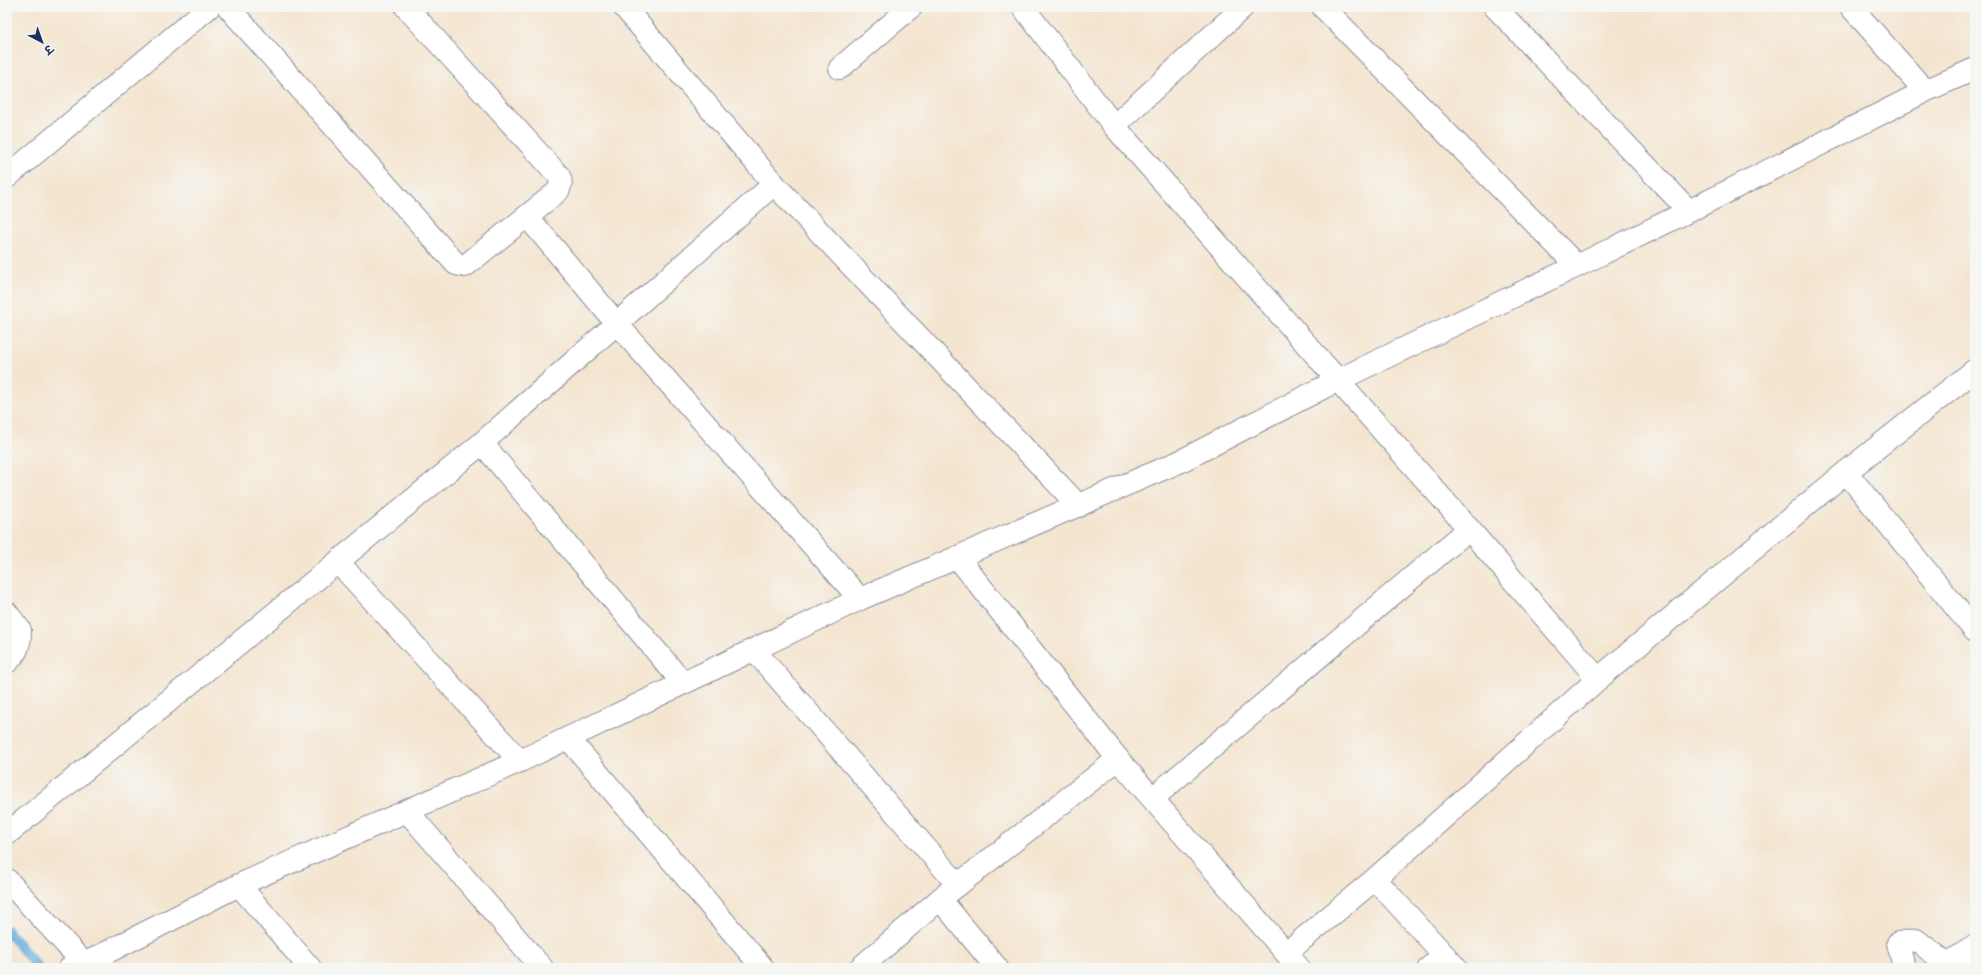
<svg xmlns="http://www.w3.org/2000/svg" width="1982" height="975" viewBox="0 0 1982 975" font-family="'Shantell Sans','Playpen Sans Deva',sans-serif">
	<rect width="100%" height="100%" fill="#f6f6f2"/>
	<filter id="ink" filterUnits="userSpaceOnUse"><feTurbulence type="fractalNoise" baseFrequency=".025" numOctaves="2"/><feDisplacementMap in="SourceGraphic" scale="8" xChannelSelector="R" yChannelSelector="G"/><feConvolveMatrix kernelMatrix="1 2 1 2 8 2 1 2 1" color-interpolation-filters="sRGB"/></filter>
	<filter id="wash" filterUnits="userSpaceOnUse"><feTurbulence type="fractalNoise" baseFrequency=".012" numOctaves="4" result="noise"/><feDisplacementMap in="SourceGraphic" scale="16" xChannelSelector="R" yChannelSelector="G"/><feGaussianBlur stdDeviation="0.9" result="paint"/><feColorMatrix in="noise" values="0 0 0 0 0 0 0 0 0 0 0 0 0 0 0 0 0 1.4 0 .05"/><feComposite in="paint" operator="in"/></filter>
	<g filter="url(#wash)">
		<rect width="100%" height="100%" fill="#f4e5d0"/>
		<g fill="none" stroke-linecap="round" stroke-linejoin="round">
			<polyline stroke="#62a9d9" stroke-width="10" points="7,930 38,968"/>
		</g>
	</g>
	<g filter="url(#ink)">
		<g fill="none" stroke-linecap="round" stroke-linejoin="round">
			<defs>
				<g id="minor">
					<path d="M228,7L456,264L465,266L558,191C561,185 562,182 559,176L406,7"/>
					<polyline points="624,7 774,184 1079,506"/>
					<polyline points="1023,7 1114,126 1469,529 1598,679"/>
					<polyline points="1323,7 1577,266"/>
					<polyline points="1495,7 1689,211"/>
					<polyline points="1851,7 1925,91"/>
					<polyline points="840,68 911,7"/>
					<polyline points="1114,126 1243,7"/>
					<polyline points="7,177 209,7"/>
					<polyline points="527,216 617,324 860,599"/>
					<polyline points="482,443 683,683"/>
					<polyline points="1846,472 1975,631"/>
					<polyline points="958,558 1118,759 1299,968"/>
					<polyline points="338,562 520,761"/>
					<path d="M7,613L20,630C20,644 18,652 7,662"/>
					<polyline points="754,650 958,885"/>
					<polyline points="568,738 763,968"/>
					<polyline points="1153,798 1469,529"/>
					<polyline points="407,811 542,968"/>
					<polyline points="7,834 482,443 774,184"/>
					<polyline points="1375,879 1456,968"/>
					<polyline points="7,880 88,968"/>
					<polyline points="239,885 310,968"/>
					<polyline points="940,899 997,968"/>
					<polyline points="1286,953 1375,879 1598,679 1846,472 1975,370"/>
					<polyline points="70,968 84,964 239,885 520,761 860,599 1179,462 1338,380 1577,266 1689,211 1925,91 1975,69"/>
					<polyline points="860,968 940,899 1118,759"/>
					<polyline points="1429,968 1444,955"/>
					<polyline points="1904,968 1898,943 1916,940 1945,962 1952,961 1975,946"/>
				</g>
			</defs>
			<use href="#minor" stroke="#888a97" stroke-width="24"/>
			<use href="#minor" stroke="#fff" stroke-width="22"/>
		</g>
	</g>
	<rect width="1982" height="975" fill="none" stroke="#f6f6f2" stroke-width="24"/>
	<g transform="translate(42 42) rotate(139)" stroke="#f6f6f2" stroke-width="3" paint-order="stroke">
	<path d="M0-3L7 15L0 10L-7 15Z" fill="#1b2f5e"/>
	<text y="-6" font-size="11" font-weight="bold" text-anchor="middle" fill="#1b2f5e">उ</text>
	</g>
</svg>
